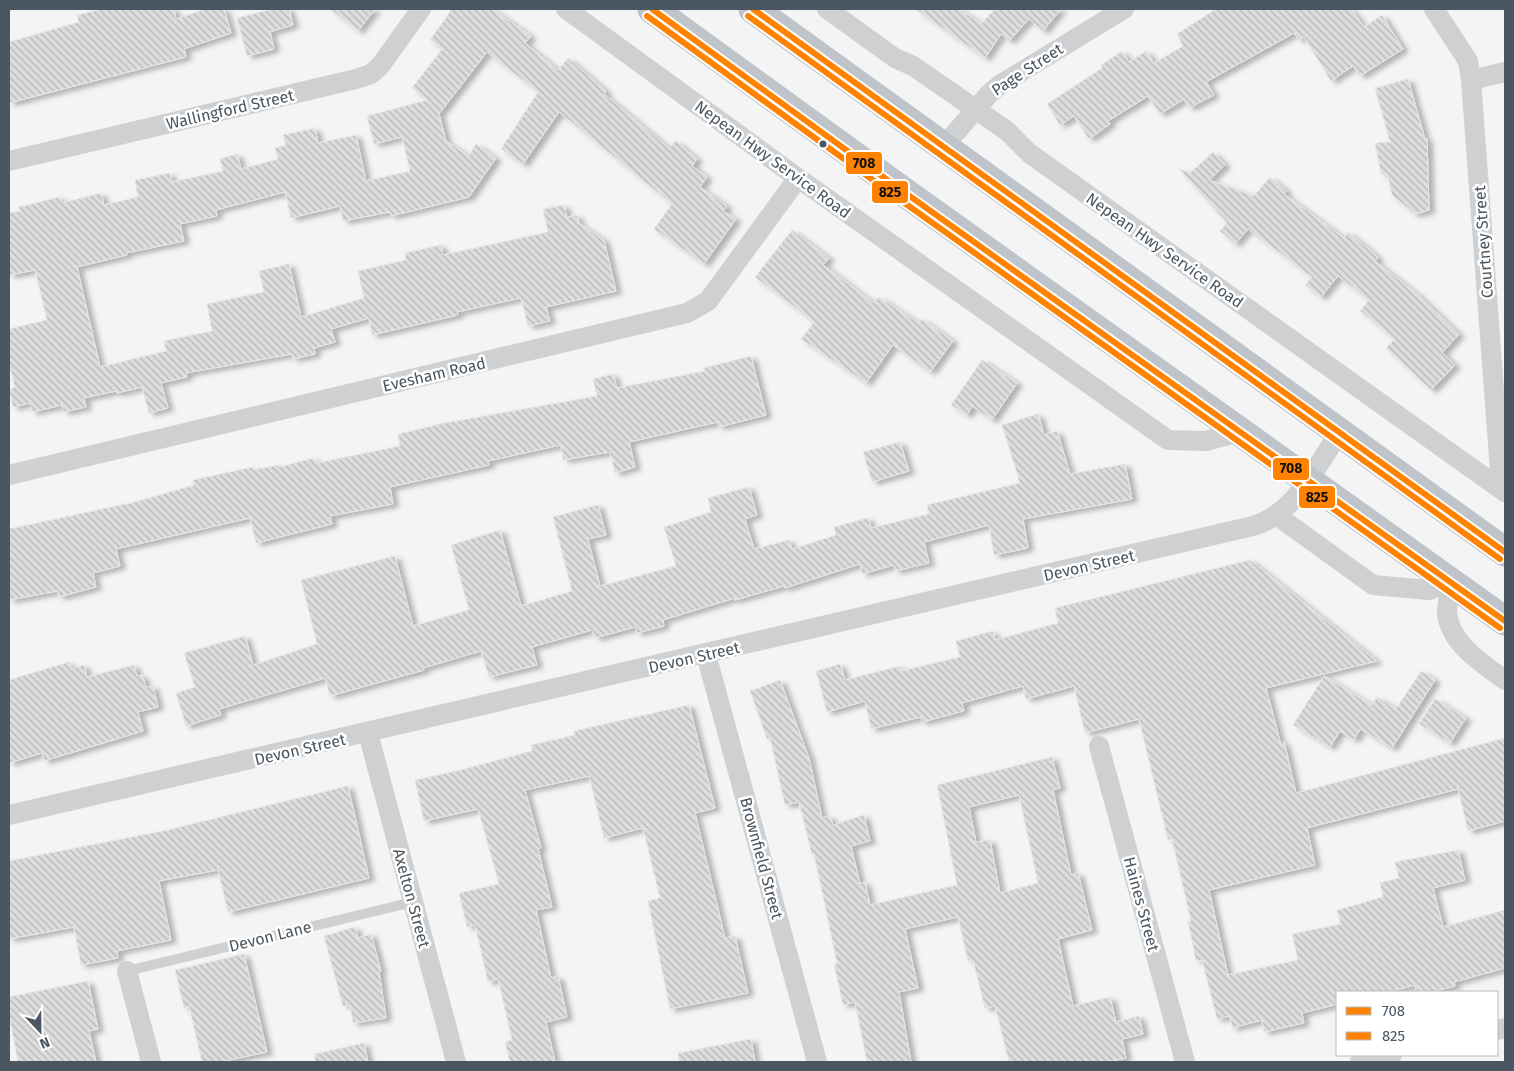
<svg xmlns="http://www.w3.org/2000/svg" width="1514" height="1071" viewBox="0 0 1514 1071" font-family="'Fira Sans',sans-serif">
	<defs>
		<pattern id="building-back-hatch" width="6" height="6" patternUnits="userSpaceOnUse" patternTransform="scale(1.25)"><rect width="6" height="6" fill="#ddddde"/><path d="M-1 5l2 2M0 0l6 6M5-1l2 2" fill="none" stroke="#b5b6b7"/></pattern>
		<filter id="shadow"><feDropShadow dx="5.5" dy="3" stdDeviation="2.5" flood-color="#0004"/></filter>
	</defs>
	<rect width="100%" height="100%" fill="#f4f4f4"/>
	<g fill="url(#building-back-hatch)" stroke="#e5e6e7" fill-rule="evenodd" filter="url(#shadow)">
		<polygon points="103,9 174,9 176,19 206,9 224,9 231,33 184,49 186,57 9,103 9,42 79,22 77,15"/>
		<polygon points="272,9 289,9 293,25 270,32 274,49 247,56 237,18"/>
		<polygon points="330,9 375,9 358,31"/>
		<polygon points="452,9 492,9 531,36 525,43 558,70 568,58 606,91 604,94 669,148 676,141 697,159 692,166 707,177 700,187 727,206 723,211 736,219 704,264 654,229 672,204 559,112 523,164 501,149 538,92 487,52 439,114 446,141 469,156 476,144 496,158 469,197 391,216 390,212 343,221 340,206 291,218 285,192 216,210 217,216 180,224 184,241 126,253 127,255 77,267 100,367 166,351 164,341 212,331 207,304 264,292 259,271 289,264 301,317 364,298 358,271 406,260 405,253 441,245 443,255 548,232 543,209 564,205 567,217 577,215 579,223 604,240 616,291 546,307 550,321 528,326 521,298 457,312 458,315 372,335 369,318 331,329 335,342 314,348 315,354 293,359 292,354 186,373 187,377 161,383 168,408 149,413 142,387 117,393 116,391 84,398 86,407 63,412 62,405 32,412 30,403 13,407 9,390 15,387 9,364 9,329 47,320 35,270 9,275 9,213 20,211 19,207 60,197 62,203 101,193 104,205 138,197 135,180 170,173 172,182 223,171 220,159 237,154 241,169 278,159 275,148 286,145 283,135 315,128 318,143 356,135 366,181 410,171 402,137 374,144 367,116 428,100 412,88 443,48 430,40"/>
		<polygon points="915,9 959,9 981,24 995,9 1061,9 1043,31 1029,19 1009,41 1001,34 985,58"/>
		<polygon points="1216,9 1351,9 1364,27 1382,15 1403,49 1360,76 1353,66 1331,81 1304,37 1299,40 1294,33 1206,82 1214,95 1189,108 1184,99 1160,114 1148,96 1108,121 1110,124 1089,139 1074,116 1060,125 1047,104 1102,68 1101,65 1122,51 1129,62 1146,51 1154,63 1183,46 1177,34"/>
		<polygon points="1408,79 1425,139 1427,139 1429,210 1415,214 1392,195 1387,173 1381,174 1375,143 1390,142 1375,88"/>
		<polygon points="1213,152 1225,165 1209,180 1254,196 1270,177 1287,191 1284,194 1344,238 1348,232 1378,257 1375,261 1417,294 1459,334 1442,353 1455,365 1431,390 1386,348 1395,339 1360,311 1369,300 1338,276 1321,297 1305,285 1312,277 1248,229 1235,244 1220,231 1227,223 1179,169 1190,173"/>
		<polygon points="792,230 829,258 823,265 874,303 879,297 919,323 922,319 953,341 930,372 893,345 866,383 801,339 814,322 755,277"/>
		<polygon points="751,356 766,415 719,427 718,422 629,442 635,467 615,473 610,452 563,460 561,445 488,461 489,465 390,487 393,504 330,516 332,524 256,543 250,518 116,549 120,566 93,573 96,587 59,597 58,591 9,600 9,529 135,502 194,485 193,480 253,467 253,470 278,465 279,467 314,458 316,463 400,446 398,434 445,423 597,396 593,379 613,374 617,388 705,371 704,368"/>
		<polygon points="982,360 1017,383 992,420 972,406 967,415 951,405"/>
		<polygon points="1038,414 1044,435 1057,431 1070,474 1125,464 1132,499 1023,519 1028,548 994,555 989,525 924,542 929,563 895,571 894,565 862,574 860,564 785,588 784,586 735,600 735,598 663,620 664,626 637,633 635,627 595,638 592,630 532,647 537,665 489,677 481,651 423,668 424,670 330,696 325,678 219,709 221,715 186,726 176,693 195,687 184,653 245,636 253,665 317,644 301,580 395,556 413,626 469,610 451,545 500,530 521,606 572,591 553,517 598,505 606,535 588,539 600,586 676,566 664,527 711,512 708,498 749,487 757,515 745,519 754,549 789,540 792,549 836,535 834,527 868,518 871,528 929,514 927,505 1020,483 1002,425"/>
		<polygon points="900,442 909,471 872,482 863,452"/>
		<polygon points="1250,560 1377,661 1266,688 1281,745 1284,741 1296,793 1505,738 1505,821 1468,831 1458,789 1307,828 1315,865 1209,890 1228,975 1298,960 1292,934 1341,924 1337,910 1383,897 1380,883 1399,878 1395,862 1458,850 1465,880 1433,888 1443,927 1505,910 1505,968 1454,982 1455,986 1431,992 1417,992 1415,985 1389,992 1338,992 1338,1004 1302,1013 1304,1023 1264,1032 1262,1020 1232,1028 1230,1016 1217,1019 1202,960 1196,961 1188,921 1191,921 1172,839 1168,840 1139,719 1085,733 1074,686 1026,699 1023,686 962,703 964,711 922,722 921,717 871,729 865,701 827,712 816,671 840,664 845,680 900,666 901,671 960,657 956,641 993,631 995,640 1058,623 1055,608"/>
		<polygon points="69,662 71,669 84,665 87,677 134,665 137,676 142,675 146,687 153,686 158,707 138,712 143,731 44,761 42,753 9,763 9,680"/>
		<polygon points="1421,671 1435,680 1392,748 1360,729 1354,740 1340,731 1330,747 1293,725 1324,676 1372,705 1377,697 1396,709"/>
		<path d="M780,680L809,758L822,818L830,816L833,825L864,815L870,841L851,846L860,884L865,882L870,905L957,885L937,785L1052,757L1060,788L1053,790L1071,875L1078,873L1092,930L1058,939L1073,1006L1110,997L1116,1022L1139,1016L1143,1034L1122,1039L1126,1058L1108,1062H1009L995,1006L985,1008L973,960L968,961L958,917L905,929L918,988L899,992L911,1062H867L855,1002L843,1005L834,964H837L827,915L814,854L812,855L799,802L785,805L770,738L767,739L750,691ZM1019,795L1038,883L1000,893L990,840L976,842L969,807Z"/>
		<polygon points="1435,699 1466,718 1450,743 1419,724"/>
		<polygon points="689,705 715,808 695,813 725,938 735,936 748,993 670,1009 648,901 660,898 643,828 604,838 589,776 525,790 541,848 538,849 552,907 536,910 551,978 558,976 567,1017 546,1022 555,1062 510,1062 505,1042 512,1040 498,979 488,982 475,925 467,927 459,893 499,884 478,809 424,821 415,780 457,771 532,751 531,745 575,735 574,731"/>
		<polygon points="348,786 369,878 228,912 218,870 159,881 171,940 117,951 118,958 81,965 74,927 9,939 9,861 163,831"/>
		<polygon points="355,927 358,938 371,934 381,971 379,972 386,1018 353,1023 350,1005 343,1006 324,936"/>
		<polygon points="244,954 267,1052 220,1062 202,1062 189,1006 184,1008 175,970"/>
		<polygon points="88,981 98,1029 89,1031 96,1062 18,1062 9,1015 9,997"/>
		<polygon points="751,1039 755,1062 679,1062 678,1053"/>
		<polygon points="364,1043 368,1062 315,1062 315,1054"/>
	</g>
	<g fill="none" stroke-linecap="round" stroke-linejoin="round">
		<defs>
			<g id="highway">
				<polyline points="652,9 904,192 1505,621"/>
				<polyline points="753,9 1505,552"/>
			</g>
		</defs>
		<use href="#highway" stroke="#b9bec3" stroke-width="29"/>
		<polyline stroke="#ced0d2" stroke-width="10" points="127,971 413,902"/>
		<g stroke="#ced0d2" stroke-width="20">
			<polyline points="566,9 798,178 1168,440 1206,441 1239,432"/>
			<polyline points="827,9 895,58 913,66 1007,131 1029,153 1505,492"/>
			<polyline points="1434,9 1468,61 1471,80 1500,471 1493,483"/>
			<polyline points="1471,80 1505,72"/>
			<polyline points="944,146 989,94 1001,84 1124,9"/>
			<polyline points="9,161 356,79 371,74 380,66 421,9"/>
			<polyline points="9,475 687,313 708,301 798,178"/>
			<path d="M1276,515L1373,585L1429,590L1451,582C1450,592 1447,603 1447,613C1450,644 1483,664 1505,680"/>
			<polyline points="706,654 817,1062"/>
			<polyline points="368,733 456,1062"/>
			<polyline points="1099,746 1185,1062"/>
			<path d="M9,815L1253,526C1296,513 1315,468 1339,433"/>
			<polyline points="127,971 151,1062"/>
			<polyline points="1498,1030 1505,1028"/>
			<polyline points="1360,1062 1392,1055"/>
		</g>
		<use href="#highway" stroke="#bec4c9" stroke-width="28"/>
		<defs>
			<g id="bus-1">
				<polyline points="652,9 904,192 1505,621"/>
				<polyline points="753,9 1505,552"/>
			</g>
			<g id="bus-2">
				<polyline points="647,16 899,199 1500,628"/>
				<polyline points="748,16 1500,559"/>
			</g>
		</defs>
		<use href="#bus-1" stroke="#fff" stroke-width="10"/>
		<use href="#bus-2" stroke="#fff" stroke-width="10"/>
		<use href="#bus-1" stroke="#ff8200" stroke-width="6"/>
		<use href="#bus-2" stroke="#ff8200" stroke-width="6"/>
	</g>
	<circle fill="#4a5661" stroke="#fff" stroke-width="2" cx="823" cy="144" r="4.5"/>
	<g text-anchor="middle" stroke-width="5" stroke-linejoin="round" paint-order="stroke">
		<g font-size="16" fill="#4a5661" stroke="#fff">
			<text transform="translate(1027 69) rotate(-33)" y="6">Page Street</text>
			<text transform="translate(230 109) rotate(-13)" y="6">Wallingford Street</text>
			<text transform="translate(773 159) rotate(36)" y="6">Nepean Hwy Service Road</text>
			<text transform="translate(1483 242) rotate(-94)" y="6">Courtney Street</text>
			<text transform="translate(1165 250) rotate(35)" y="6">Nepean Hwy Service Road</text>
			<text transform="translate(434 374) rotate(-13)" y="6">Evesham Road</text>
			<text transform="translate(1089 565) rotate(-13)" y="6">Devon Street</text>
			<text transform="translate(694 657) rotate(-13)" y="6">Devon Street</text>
			<text transform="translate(300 749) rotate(-13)" y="6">Devon Street</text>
			<text transform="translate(762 858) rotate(75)" y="6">Brownfield Street</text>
			<text transform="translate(412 898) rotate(75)" y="6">Axelton Street</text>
			<text transform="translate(1142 904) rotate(75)" y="6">Haines Street</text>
			<text transform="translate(270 936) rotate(-14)" y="6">Devon Lane</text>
		</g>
	</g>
	<g stroke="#fff" stroke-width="2">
		<rect x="845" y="151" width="38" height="24" rx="5" fill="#ff8200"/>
		<rect x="871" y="180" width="38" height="24" rx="5" fill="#ff8200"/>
		<rect x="1272" y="457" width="38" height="24" rx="5" fill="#ff8200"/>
		<rect x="1298" y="485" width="38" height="24" rx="5" fill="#ff8200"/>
	</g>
	<g font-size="14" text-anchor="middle" font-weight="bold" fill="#111">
		<text x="864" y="168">708</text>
		<text x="890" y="197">825</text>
		<text x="1291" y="473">708</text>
		<text x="1317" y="502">825</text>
	</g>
	<rect width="1514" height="1071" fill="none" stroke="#4a5661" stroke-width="20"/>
	<rect x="1336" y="991" width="162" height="65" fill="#ffffff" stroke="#b7bbc0"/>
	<rect x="1346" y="1007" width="25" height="8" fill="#ff8200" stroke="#b7bbc0"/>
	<text x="1382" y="1016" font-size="15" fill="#4a5661">708</text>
	<rect x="1346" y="1032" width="25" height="8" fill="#ff8200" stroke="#b7bbc0"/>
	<text x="1382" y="1041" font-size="15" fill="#4a5661">825</text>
	<g transform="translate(40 1031) rotate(158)" stroke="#ffffff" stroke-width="4" paint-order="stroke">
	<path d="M0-4L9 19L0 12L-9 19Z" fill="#4a5661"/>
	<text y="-8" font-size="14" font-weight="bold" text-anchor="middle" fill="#4a5661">N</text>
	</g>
</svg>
